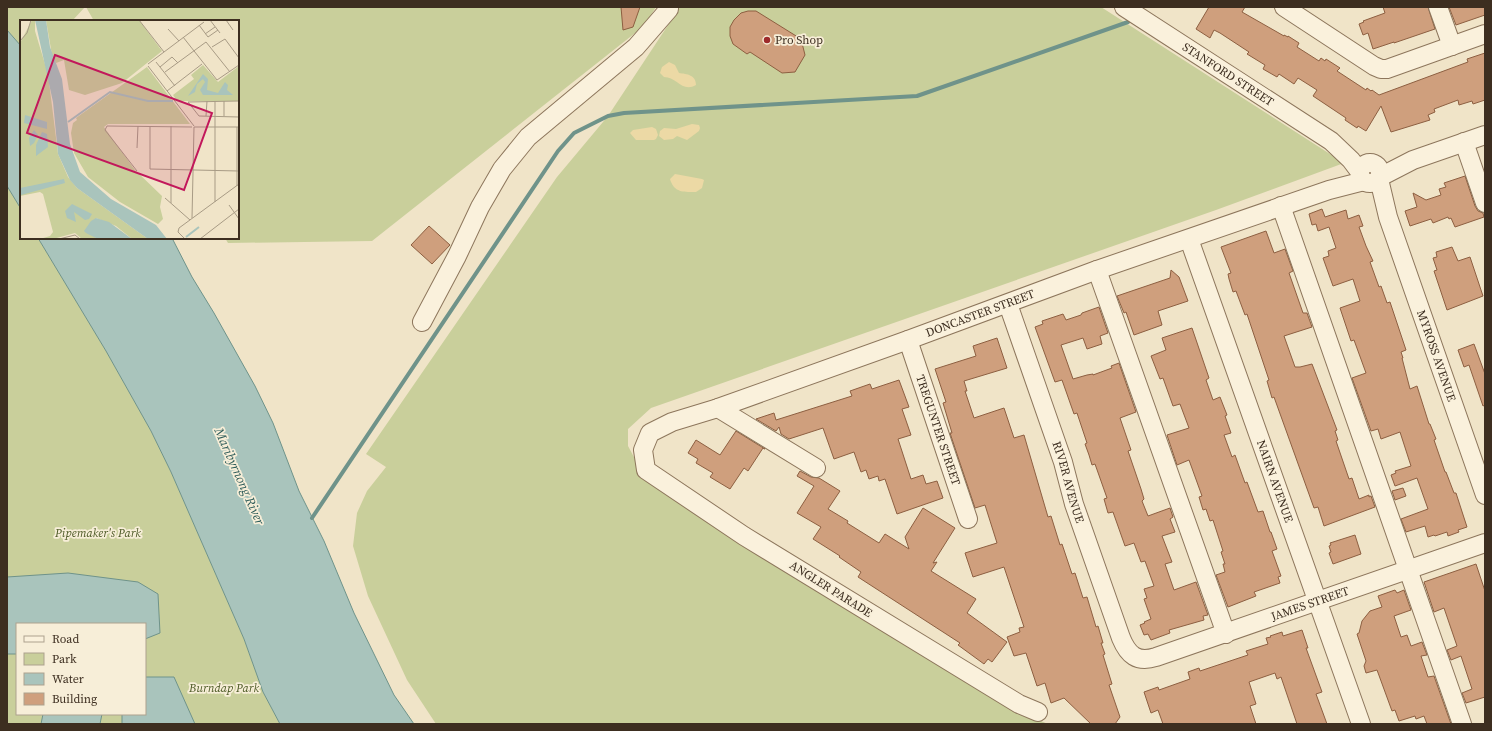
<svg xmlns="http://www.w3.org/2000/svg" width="1492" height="731" viewBox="0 0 1492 731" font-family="'Source Serif 4',serif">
	<rect width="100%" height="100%" fill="#f0e4c8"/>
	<g fill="#c9cf9b" fill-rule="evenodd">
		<polygon points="7,7 85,7 72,21 21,21 21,46 7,30"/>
		<polygon points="86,7 656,7 644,26 372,241 228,243 225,238 238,238 238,21 94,21"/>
		<polygon points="680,7 1101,7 1344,163 1216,210 651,408 628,429 628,446 642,472 1019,712 1048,724 436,724 407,680 368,596 353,546 357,513 367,491 386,467 366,454 557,177 608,116"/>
		<path d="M7,186L21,209V238H38L106,351L151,431L171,472L244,639L263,692L280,724H7ZM17,624H145V714H17Z"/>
	</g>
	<g fill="#ecd9a5">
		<path d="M669,62L675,65L679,73C687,74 696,75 696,85C682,93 677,77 664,77L660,73L662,67Z"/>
		<polygon points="692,124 699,125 700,128 699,131 687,140 677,136 673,139 664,140 659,136 660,131 664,128 676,129"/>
		<polygon points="652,127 656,129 658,135 656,139 654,140 636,140 630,133 633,130"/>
		<path d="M675,174L702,179L704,180L702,188L696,192C684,192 674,193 670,179Z"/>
	</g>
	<g fill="#a9c4bc" stroke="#6f938a">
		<polygon points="7,30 21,46 21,209 7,186"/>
		<polygon points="38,238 172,238 192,277 214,313 255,386 273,423 299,491 324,541 354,613 394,695 414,724 280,724 263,692 244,639 171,472 151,431 106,351"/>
		<polygon points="68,573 138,582 158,594 160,633 145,639 145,624 17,624 17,654 7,654 7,577"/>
		<polygon points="145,677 174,677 195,724 122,724 122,714 145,714"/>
		<polygon points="43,714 102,714 100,724 41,724"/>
	</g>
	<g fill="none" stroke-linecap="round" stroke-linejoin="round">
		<polyline stroke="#6f938a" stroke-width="4" points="312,518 558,151 574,133 608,116 624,113 917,96 1128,22"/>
	</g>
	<g fill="#cf9f7d" stroke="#8d5f41">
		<polygon points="621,7 640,7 633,27 623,30"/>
		<polygon points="1209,7 1245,7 1242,12 1284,36 1284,35 1288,37 1288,36 1299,43 1297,47 1319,61 1321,58 1325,61 1326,59 1340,68 1337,71 1366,90 1367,88 1371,91 1372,90 1379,95 1468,62 1467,59 1485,53 1485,100 1473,104 1472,101 1459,105 1458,100 1434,109 1435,112 1428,115 1430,120 1391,132 1381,106 1366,131 1358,126 1357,128 1345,120 1346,118 1313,96 1317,90 1298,78 1294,84 1279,74 1277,77 1263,69 1265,65 1247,54 1249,52 1220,33 1214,30 1210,38 1196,29"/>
		<polygon points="1383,7 1428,7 1435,29 1394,43 1394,42 1373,49 1368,33 1363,35 1359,24 1364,22 1363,21 1385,13"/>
		<polygon points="1449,7 1485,7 1485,15 1456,25"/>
		<polygon points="748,11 756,11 801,39 805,55 795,72 782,73 750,52 747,54 733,44 730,36 730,27 734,20 741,13"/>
		<polygon points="1465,176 1475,206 1478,211 1483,213 1484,217 1455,227 1451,218 1449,219 1448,217 1433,223 1431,219 1410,226 1405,211 1417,207 1413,193 1426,200 1441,195 1439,189 1446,187 1444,183"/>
		<polygon points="1322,209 1325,217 1346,210 1348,219 1359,215 1363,226 1359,227 1366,246 1373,261 1370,262 1379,287 1381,286 1387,303 1390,302 1406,350 1401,352 1403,358 1402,358 1410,389 1417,386 1429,424 1430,424 1436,439 1434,440 1445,472 1446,472 1454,493 1456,493 1467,527 1458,530 1459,532 1448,536 1447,532 1435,536 1434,535 1428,537 1425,526 1406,532 1401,519 1428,509 1417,478 1395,486 1391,475 1396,473 1395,471 1411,466 1400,432 1381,439 1378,429 1371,431 1352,378 1366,373 1354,340 1351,341 1340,308 1360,301 1353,279 1333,286 1323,258 1329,256 1328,251 1336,248 1329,227 1318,231 1316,224 1312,225 1309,214"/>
		<polygon points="429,226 450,245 432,264 411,245"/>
		<polygon points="1266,231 1274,253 1285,249 1293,271 1289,273 1303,313 1307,313 1312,327 1284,336 1295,367 1300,367 1312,364 1337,430 1335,431 1338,440 1336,441 1349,479 1352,478 1359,499 1369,495 1369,497 1371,496 1375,507 1324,526 1318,507 1314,508 1274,397 1272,398 1267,381 1269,380 1247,314 1245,315 1236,291 1233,292 1229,279 1228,274 1231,273 1221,247"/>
		<polygon points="1452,247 1458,261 1470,257 1483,296 1447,310 1434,271 1437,270 1433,258 1437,257 1436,252"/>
		<polygon points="1171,270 1179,277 1188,301 1158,311 1162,325 1134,335 1126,312 1124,313 1117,296 1170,278"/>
		<polygon points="1099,307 1108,333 1100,336 1102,344 1087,349 1083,338 1061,345 1073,379 1087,375 1093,374 1093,375 1112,368 1111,366 1119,363 1136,412 1120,418 1131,450 1128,451 1141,489 1144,499 1142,501 1148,516 1170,508 1173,517 1170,519 1175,532 1162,536 1172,562 1165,564 1174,590 1196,582 1208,615 1203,616 1204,620 1169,630 1170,633 1151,640 1148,634 1144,635 1140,625 1145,623 1144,622 1151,619 1144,599 1147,598 1144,589 1154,586 1145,561 1141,562 1134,543 1125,546 1113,512 1108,513 1104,499 1107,498 1095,464 1092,465 1089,455 1085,444 1087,443 1077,413 1074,414 1062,380 1055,382 1035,327 1043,324 1042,321 1063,314 1066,320 1081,315 1082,313"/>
		<polygon points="1192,328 1209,378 1206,380 1213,400 1220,397 1227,415 1225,416 1231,433 1224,435 1232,457 1235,455 1245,483 1247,482 1258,512 1263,511 1270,532 1271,532 1277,549 1272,551 1281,576 1278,577 1280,583 1254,592 1256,596 1228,607 1216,575 1225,572 1223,564 1225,564 1221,552 1223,551 1213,520 1210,521 1206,509 1203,510 1199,497 1202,496 1189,460 1177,465 1167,435 1189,428 1180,404 1173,406 1163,378 1160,379 1151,356 1166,350 1162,338"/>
		<polygon points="997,338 1007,368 964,381 967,391 965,391 974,418 1004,408 1014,438 1024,435 1048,517 1051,516 1060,545 1062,544 1072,574 1075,573 1083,598 1087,597 1096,627 1098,626 1103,643 1101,643 1105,654 1103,655 1112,684 1109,685 1120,717 1115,724 1091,724 1064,698 1051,703 1045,683 1037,686 1026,653 1014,656 1007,637 1020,632 1019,628 1024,627 1004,567 973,577 965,553 997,543 985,505 975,508 950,433 952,433 943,403 946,402 935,369 976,356 973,346"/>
		<polygon points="1474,344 1485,374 1485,405 1483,406 1469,365 1464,367 1458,350"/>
		<polygon points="899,380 909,407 902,409 911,435 898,439 911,479 923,475 926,484 937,481 943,498 897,514 885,479 879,481 878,476 869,479 866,470 861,472 854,452 834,459 823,428 789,439 781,434 779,427 776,431 756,419 774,413 776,420 852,396 850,391 870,384 872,389"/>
		<polygon points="736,431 765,449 763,448 748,471 744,468 730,489 710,477 713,473 696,463 698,459 688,453 696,440 720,455"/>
		<polygon points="800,471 811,477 819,478 840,491 828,509 848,521 847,523 879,543 885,534 909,549 905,537 923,508 955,528 933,563 937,562 931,571 976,599 967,613 1007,642 992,662 988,659 984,664 958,645 960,643 858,577 861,572 839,557 840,556 813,539 821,527 797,513 814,486 797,476"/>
		<polygon points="1403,488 1406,496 1395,500 1392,491"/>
		<polygon points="1355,535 1361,554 1333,564 1329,553 1331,552 1329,546 1331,545 1330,543"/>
		<polygon points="1476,564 1485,591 1485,697 1466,703 1462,693 1472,689 1461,656 1451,660 1447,650 1457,646 1444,608 1434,612 1424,582"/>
		<polygon points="1395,590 1397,593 1404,590 1411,610 1394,616 1401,637 1407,635 1411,646 1422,642 1427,655 1421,656 1428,677 1434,676 1451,724 1427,724 1424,716 1416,719 1415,716 1399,721 1395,710 1392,711 1377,670 1366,673 1364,666 1366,661 1357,634 1359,633 1362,621 1370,611 1382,607 1378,596"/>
		<polygon points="1302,630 1308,648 1306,648 1322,692 1316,694 1327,724 1297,724 1281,677 1277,679 1275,673 1249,682 1256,704 1250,706 1256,724 1163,724 1158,710 1151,713 1144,692 1158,687 1159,690 1190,679 1188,672 1199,668 1200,671 1248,655 1246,651 1268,644 1266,638 1271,637 1270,636 1282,632 1283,636"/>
	</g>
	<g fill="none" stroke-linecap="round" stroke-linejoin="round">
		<defs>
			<g id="minor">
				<path id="s1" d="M1124,7L1331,141L1351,160L1360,172"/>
				<polyline points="1284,7 1374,66 1381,69 1387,69 1485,34"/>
				<polyline points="1438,7 1452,46"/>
				<polyline points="1464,142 1485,203"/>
				<circle cx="1370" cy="173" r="10"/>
				<polyline points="1380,177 1413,160 1485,135"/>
				<path id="s2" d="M1379,179L1388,217L1485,495"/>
				<polyline points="1281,206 1462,724"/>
				<path id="s3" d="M1189,239L1361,724"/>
				<polyline points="1097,270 1226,634"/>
				<path id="s4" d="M1008,304L1063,462L1074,504L1121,638C1128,655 1137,663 1156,657L1485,543"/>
				<polyline points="422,322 457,256 480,207 502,169 528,137 636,47 669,9 669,7"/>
				<path id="s5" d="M908,340L968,519"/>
				<polyline points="718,408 816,468"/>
				<path id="s6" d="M1038,712L1019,704L744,536L646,470L643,450L650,433L672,422L718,408L908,340L1097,270L1329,190L1364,181"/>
			</g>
		</defs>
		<use href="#minor" stroke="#8d765c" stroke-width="20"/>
		<use href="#minor" stroke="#faf1dc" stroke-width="18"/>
	</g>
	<circle fill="#9e2a2b" stroke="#f7eed8" stroke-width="1.5" cx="767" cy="40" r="4"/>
	<g text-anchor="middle" stroke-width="3.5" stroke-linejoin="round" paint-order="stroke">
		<g font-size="12" fill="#3d2e20" stroke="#f7eed8" text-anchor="start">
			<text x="775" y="44">Pro Shop</text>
		</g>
		<g font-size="12" fill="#3d2e20" stroke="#f7eed8">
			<text dy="4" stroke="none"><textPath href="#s1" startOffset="124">STANFORD STREET</textPath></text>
			<text dy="4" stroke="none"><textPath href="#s6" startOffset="851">DONCASTER STREET</textPath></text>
			<text dy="4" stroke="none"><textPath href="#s2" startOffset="186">MYROSS AVENUE</textPath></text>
			<text dy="4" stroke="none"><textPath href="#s5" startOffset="95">TREGUNTER STREET</textPath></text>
			<text dy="4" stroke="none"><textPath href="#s3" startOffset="257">NAIRN AVENUE</textPath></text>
			<text dy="4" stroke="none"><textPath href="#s4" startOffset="188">RIVER AVENUE</textPath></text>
			<text transform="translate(831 589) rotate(32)" y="4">ANGLER PARADE</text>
			<text dy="4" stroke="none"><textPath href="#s4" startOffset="561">JAMES STREET</textPath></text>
		</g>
		<g font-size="12" font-style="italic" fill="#4d5a26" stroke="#f7eed8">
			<text x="98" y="537">Pipemaker's Park</text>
			<text x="224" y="692">Burndap Park</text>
		</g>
		<g font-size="13" font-style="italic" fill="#2f5d5a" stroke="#f7eed8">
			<text transform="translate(240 476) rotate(66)" y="5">Maribyrnong River</text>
		</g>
	</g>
	<g transform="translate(20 20)">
		<rect width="219" height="219" fill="#f0e4c8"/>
		<path d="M12,0H15V11L28,54L38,134L48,157L57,168L128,219H112L96,206L76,198L75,217L78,219H62L55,213L33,219H20L30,216L33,212L23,174L20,172L0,176V23ZM26,0H119L142,31L102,63L65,75L49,70L44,40L36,43L32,35ZM183,45L198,62L219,46V81H157L153,75L174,59L171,55ZM127,47L170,104H88L84,107L115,150L142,176L140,187L143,199L138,204L100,182L68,157L54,133L51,113L53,103L57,100L56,98Z" fill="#c9cf9b"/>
		<path d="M15,0H26L30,27L42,59L50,124L60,152L91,179L136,205L147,219H128L57,168L50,160L38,134L33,82ZM183,54L188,59L187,70L198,73L205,62L208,65L207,70L213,75H183L180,70L185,62L183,59L177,64L175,72L168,76ZM5,95L27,102V109L4,103ZM14,110L18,115L14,123L10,126L9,118ZM22,112L27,114L28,127L16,136V125ZM44,159L45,163L1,175L0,168ZM52,184L72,194L69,199L65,200L54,192L56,202L47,198L45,191ZM76,198L89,202L112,219H78L66,213L64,211L71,201Z" fill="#a9c4bc"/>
		<path fill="none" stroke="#a9c4bc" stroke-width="2" d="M48,102L90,72L128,81H153M166,217L179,207"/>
		<path fill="none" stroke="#a89b85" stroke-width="1" d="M119,0L144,32M190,0L200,13M206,0L213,10M179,5L188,17L198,10M148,9L159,21M185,14L195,7M163,17L197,60L219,45M0,21L7,13L11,0M192,27L205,19L219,38M136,42L155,66M128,44L184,2M128,46L174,106M140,47L152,37L158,43M145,52L186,22L210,52M147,71L182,44M195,81V182M219,81L168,82L179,96L219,97M186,96L187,81M204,96V81M130,106V149L219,151M174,107H219M217,107V166M117,128L118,106M117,151L85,110L87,106L172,107M145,178L170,200M151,183V106M209,185L219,199M172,198L174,107M39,219L55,215L60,219M165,219L158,212L159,208L219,164M180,219L219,189"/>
		<path fill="#c2185b" fill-opacity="0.15" stroke="#c2185b" stroke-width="2" d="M35,35L192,93L164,170L7,113Z"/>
		<rect width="219" height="219" fill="none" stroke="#3d2e20" stroke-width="2"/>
	</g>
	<rect width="1492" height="731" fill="none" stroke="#3d2e20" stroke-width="16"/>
	<rect x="16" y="623" width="130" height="92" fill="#f7eed8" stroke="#ada18e"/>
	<rect x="24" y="636" width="20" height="6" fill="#faf1dc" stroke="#ada18e"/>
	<text x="52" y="643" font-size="12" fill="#3d2e20">Road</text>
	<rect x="24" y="653" width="20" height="12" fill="#c9cf9b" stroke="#ada18e"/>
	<text x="52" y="663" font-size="12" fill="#3d2e20">Park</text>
	<rect x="24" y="673" width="20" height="12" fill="#a9c4bc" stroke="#ada18e"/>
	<text x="52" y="683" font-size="12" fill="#3d2e20">Water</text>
	<rect x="24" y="693" width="20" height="12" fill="#cf9f7d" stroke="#ada18e"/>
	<text x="52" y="703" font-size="12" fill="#3d2e20">Building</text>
</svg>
